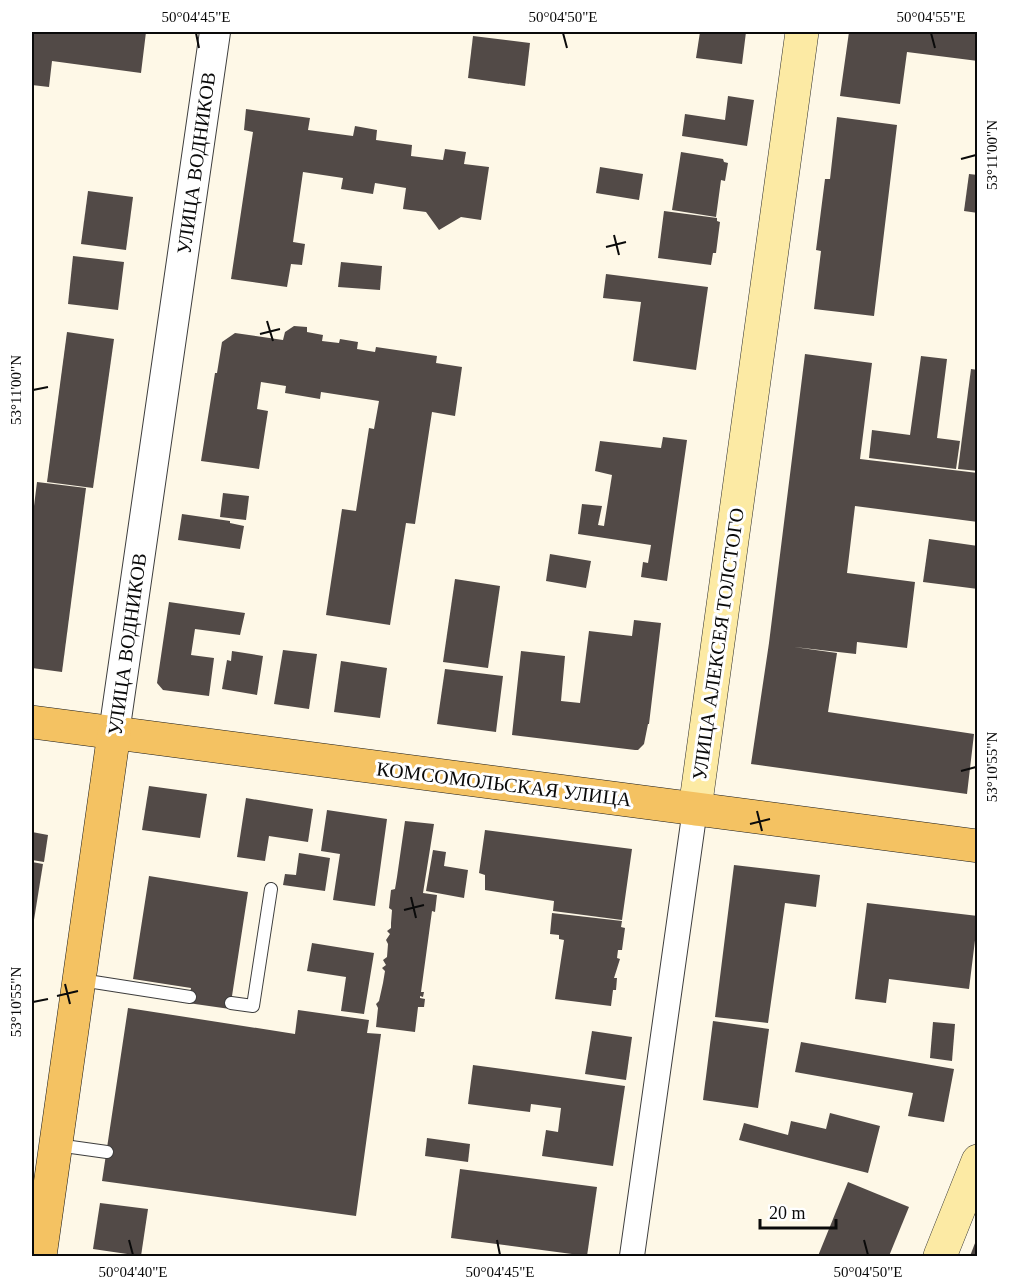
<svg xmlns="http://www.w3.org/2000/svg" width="1009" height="1288" viewBox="0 0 1009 1288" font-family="'Times New Roman',serif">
	<rect width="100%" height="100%" fill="#fef8e7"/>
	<g fill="#524a47">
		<polygon points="32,32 146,32 141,73 52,61 49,87 32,85"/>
		<polygon points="700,32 746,32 742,64 696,58"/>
		<polygon points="849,32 978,32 978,61 907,52 900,104 840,96"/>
		<polygon points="473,36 530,43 525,86 468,78"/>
		<polygon points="728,96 754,100 747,146 682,136 685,114 725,120"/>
		<polygon points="246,109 310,118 308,130 353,136 355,126 377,130 376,140 412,145 411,156 443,160 445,149 466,152 464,164 489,167 481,220 461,217 439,230 426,212 403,209 406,188 375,183 373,194 341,189 343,178 303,172 293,242 305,244 302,265 291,264 287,287 231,279 253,132 244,130"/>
		<polygon points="837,117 897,125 874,316 814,309 821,251 816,250 825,179 830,179"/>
		<polygon points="681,152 723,159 724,162 728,163 725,181 721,180 716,217 672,210"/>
		<polygon points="600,167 643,174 639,200 596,193"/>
		<polygon points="969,174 978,175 978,213 964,211"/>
		<polygon points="88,191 133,197 126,250 81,244"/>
		<polygon points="664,211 717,218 717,221 720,222 716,253 713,253 711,265 658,258"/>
		<polygon points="73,256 124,262 118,310 68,304"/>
		<polygon points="341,262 382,266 380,290 338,287"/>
		<polygon points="606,274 708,287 696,370 633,361 641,302 603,298"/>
		<polygon points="294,326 307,327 307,332 323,335 322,341 339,343 340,339 358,342 357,349 375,352 376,347 437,356 436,363 462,367 455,416 432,412 415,524 406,523 390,625 326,615 342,509 356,511 369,428 374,429 379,401 321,392 320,399 285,393 286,386 261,382 257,409 268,411 259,469 201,461 215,373 217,373 222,342 235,333 283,340 285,332"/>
		<polygon points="67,332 114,339 93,488 47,482"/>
		<polygon points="805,354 872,363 860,459 978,473 978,522 855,506 847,573 915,582 907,648 857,642 856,654 794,647 837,653 828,712 974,734 967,794 751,764 769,643"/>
		<polygon points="921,356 947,359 937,438 960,441 956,469 869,458 872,430 910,435"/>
		<polygon points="971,369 978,370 978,471 958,469"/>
		<polygon points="663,437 687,440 667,581 641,577 643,562 648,563 651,545 578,534 582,504 602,506 598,525 604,526 612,475 595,471 600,441 661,448"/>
		<polygon points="37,482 86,488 62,672 32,668 32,522"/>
		<polygon points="223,493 249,496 246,520 220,517"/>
		<polygon points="182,514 230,521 230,523 244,526 240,549 178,540"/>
		<polygon points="929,539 978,546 978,589 923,582"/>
		<polygon points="550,554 591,561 586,588 546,581"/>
		<polygon points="455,579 500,586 488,668 443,662"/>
		<polygon points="169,602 245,613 240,635 195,629 191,655 214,658 209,696 163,690 157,683"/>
		<polygon points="634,620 661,623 649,724 648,724 644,744 638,750 635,750 512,735 521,651 565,656 561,701 580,703 589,631 632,636"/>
		<polygon points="283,650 317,654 309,709 274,704"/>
		<polygon points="232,651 263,656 257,695 222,689 227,660 231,661"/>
		<polygon points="341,661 387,668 380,718 334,712"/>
		<polygon points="445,669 503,676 496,732 437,724"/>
		<polygon points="149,786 207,794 200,838 142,830"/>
		<polygon points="246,798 313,809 308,842 269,836 265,861 237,857"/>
		<polygon points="327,810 387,819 375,906 333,900 340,854 321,851"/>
		<polygon points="405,821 434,824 423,893 437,895 435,912 432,911 421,992 424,992 423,997 420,996 420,998 425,999 424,1007 418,1007 415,1032 376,1027 378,1008 376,1004 379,1001 383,983 385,971 382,968 386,965 383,960 387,957 388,944 386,940 390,934 387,931 391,928 391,923 392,910 389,908 391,890 395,889 397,877"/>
		<polygon points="485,830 632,849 622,920 553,911 554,901 485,890 485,875 479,873"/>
		<polygon points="32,832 48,835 44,862 32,860"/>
		<polygon points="433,850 446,852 444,866 468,870 464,898 426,891"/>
		<polygon points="299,853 330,858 325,891 283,885 285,874 296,875"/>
		<polygon points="32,862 43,864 33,926 32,926"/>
		<polygon points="734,865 820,875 816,907 785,903 768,1023 715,1017"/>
		<polygon points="149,876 248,892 230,1009 188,1003 191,988 133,979"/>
		<polygon points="867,903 978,916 969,989 889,979 886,1003 855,999"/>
		<polygon points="552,913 622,921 621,927 625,928 622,950 618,950 617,958 620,959 614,978 617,978 616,990 613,990 611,1006 555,999 564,940 559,939 559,935 550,934"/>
		<polygon points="312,943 374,953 364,1014 341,1011 346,977 307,971"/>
		<polygon points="128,1008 295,1034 298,1010 369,1020 367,1033 381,1034 356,1216 102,1181"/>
		<polygon points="713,1021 769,1029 758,1108 703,1100"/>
		<polygon points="933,1022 955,1024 952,1061 930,1058"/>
		<polygon points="592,1031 632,1037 626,1080 585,1074"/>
		<polygon points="801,1042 954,1069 944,1122 908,1116 913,1093 795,1072"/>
		<polygon points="473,1065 625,1086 613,1166 542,1156 546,1130 558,1132 561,1108 531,1104 530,1112 468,1104"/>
		<polygon points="830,1113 880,1126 868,1173 739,1140 744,1123 788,1135 791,1121 826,1129"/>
		<polygon points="427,1138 470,1144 468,1162 425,1156"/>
		<polygon points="460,1169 597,1187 587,1256 451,1238"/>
		<polygon points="848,1182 909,1207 889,1256 818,1256"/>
		<polygon points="100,1203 148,1209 141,1256 93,1249"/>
		<polygon points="977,1238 978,1256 970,1256"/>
	</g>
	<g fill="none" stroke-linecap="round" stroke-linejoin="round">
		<defs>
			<g id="service">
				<polyline points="81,980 190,997"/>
				<polyline points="231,1003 253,1006 271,889"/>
				<polyline points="57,1145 107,1152"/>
			</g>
			<polyline id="minor" points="632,1256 695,809"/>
			<polyline id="tertiary" points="114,733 215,32"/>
			<g id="secondary">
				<polyline points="695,809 802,32"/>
				<polyline points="940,1256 978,1161"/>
			</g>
			<g id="primary">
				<polyline points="32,722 978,846"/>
				<polyline points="40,1256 114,733"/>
			</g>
		</defs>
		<use href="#service" stroke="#3d3d3d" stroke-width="14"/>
		<use href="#minor" stroke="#3d3d3d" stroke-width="26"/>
		<use href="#tertiary" stroke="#3d3d3d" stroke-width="32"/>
		<use href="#secondary" stroke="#2c2c2c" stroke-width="34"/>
		<use href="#primary" stroke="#1b1b1b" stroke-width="34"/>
		<use href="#service" stroke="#fff" stroke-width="12"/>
		<use href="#minor" stroke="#fff" stroke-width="24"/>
		<use href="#tertiary" stroke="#fff" stroke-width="30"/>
		<use href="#secondary" stroke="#fceaa4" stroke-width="33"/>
		<use href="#primary" stroke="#f4c262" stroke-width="33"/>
	</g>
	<path fill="none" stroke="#0a0a0a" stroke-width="2" d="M196,33L199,48M563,33L567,48M931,33L935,48M961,159L976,155M614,235L619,255M606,247L626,242M267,321L273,341M260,334L280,329M33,390L48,387M961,771L976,767M757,811L762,831M750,824L770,819M411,897L416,918M404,910L424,905M65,984L70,1004M57,996L78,991M33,1002L48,999M129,1240L133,1255M497,1240L500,1255M864,1240L868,1255"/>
	<g text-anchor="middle" stroke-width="6" stroke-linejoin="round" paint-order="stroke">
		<g font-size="20" fill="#0a0a0a" stroke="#fff">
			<text transform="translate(196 163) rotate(-82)" y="7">УЛИЦА ВОДНИКОВ</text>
			<text transform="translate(127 644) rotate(-82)" y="7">УЛИЦА ВОДНИКОВ</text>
			<text transform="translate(718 644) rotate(-82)" y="7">УЛИЦА АЛЕКСЕЯ ТОЛСТОГО</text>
			<text transform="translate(504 784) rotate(7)" y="7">КОМСОМОЛЬСКАЯ УЛИЦА</text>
		</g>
	</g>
	<rect width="1009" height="1288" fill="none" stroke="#ffffff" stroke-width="66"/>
	<path d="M760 1219v9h76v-9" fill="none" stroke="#0a0a0a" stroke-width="3"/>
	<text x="769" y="1219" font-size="18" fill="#0a0a0a" stroke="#ffffff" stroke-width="4.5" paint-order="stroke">20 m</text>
	<rect x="33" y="33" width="943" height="1222" fill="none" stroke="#0a0a0a" stroke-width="2"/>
	<g font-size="15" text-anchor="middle" fill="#0a0a0a">
		<text x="196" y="22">50°04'45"E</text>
		<text x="563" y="22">50°04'50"E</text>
		<text x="931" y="22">50°04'55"E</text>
		<text transform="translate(992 155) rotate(-90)" y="5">53°11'00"N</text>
		<text transform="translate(16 390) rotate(-90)" y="5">53°11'00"N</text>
		<text transform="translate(992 767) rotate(-90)" y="5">53°10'55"N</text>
		<text transform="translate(16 1002) rotate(-90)" y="5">53°10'55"N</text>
		<text x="133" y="1277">50°04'40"E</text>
		<text x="500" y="1277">50°04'45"E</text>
		<text x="868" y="1277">50°04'50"E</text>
	</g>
</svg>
